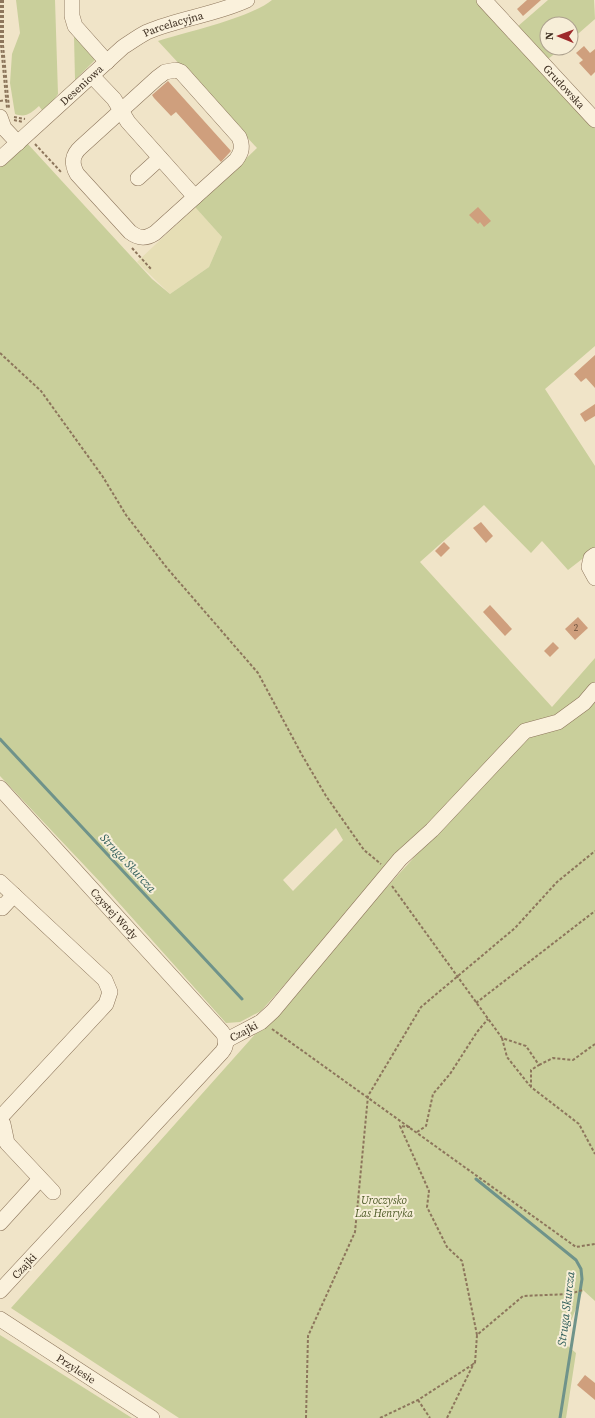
<svg xmlns="http://www.w3.org/2000/svg" width="595" height="1418" viewBox="0 0 595 1418" font-family="'Source Serif 4',serif">
	<rect width="100%" height="100%" fill="#f0e4c8"/>
	<polygon fill="#e6deb5" points="195,207 222,237 209,267 170,294 137,262"/>
	<g fill="#c9cf9b" fill-rule="evenodd">
		<path d="M16,0H55L58,94L44,113L39,106C31,113 26,118 15,114L10,83L12,54L20,33Z"/>
		<path d="M272,0H479L595,124V346L545,389L595,466V549L568,570L542,541L531,553L484,505L420,562L552,707L595,658V1301L583,1290L563,1342L576,1353L566,1418H179L11,1308L374,901L535,726L328,936L261,1011L240,1022L226,1023L102,884L0,776V166L26,142L152,279L170,294L209,267L222,237L195,207L257,148L158,41C187,32 250,18 272,0ZM336,828L343,840L293,891L283,880Z"/>
		<polygon points="548,0 594,0 595,19 571,40 571,24 547,24 547,48 562,48 548,59 517,27"/>
		<polygon points="74,36 97,58 75,80"/>
		<polygon points="0,1335 132,1418 0,1418"/>
	</g>
	<g fill="none" stroke-linecap="round" stroke-linejoin="round">
		<g stroke="#6f938a" stroke-width="3">
			<polyline points="0,739 242,999"/>
			<polyline points="476,1179 576,1260 581,1269 582,1279 560,1418"/>
		</g>
	</g>
	<g fill="#cf9f7d">
		<polygon points="527,0 541,0 523,16 517,9"/>
		<polygon points="584,46 590,53 595,49 595,72 591,76 579,63 583,60 576,53"/>
		<polygon points="168,81 231,151 221,162 176,112 171,116 154,98 152,95"/>
		<polygon points="478,207 491,221 484,227 480,222 478,224 469,215"/>
		<polygon points="595,355 595,388 586,378 581,382 574,374"/>
		<polygon points="595,404 595,416 585,422 580,414"/>
		<polygon points="481,522 493,536 486,543 473,528"/>
		<polygon points="444,542 450,548 441,557 435,551"/>
		<polygon points="490,605 512,629 505,636 483,612"/>
		<polygon points="578,617 588,628 575,640 565,629"/>
		<polygon points="553,642 559,648 550,657 544,651"/>
		<polygon points="585,1375 595,1383 595,1400 577,1385"/>
	</g>
	<g fill="none" stroke-linecap="round" stroke-linejoin="round">
		<defs>
			<g id="minor">
				<polyline points="72,0 72,16 75,26 107,62"/>
				<path id="s1" d="M484,0L595,120"/>
				<path d="M176,70L181,72L239,137C243,146 242,152 236,160L155,233C146,239 139,239 130,232L77,174C71,163 72,155 81,147L157,78L165,72Z"/>
				<polyline points="92,76 114,99 128,122 195,197"/>
				<polyline points="0,117 4,128 18,143"/>
				<path id="s2" d="M0,159L123,47C131,42 139,36 147,32C179,18 215,15 247,0"/>
				<polyline points="138,178 160,158"/>
				<polyline points="595,555 591,558 589,567 595,578"/>
				<path id="s3" d="M0,788L222,1032C227,1038 227,1046 222,1052L0,1291"/>
				<polyline points="0,882 105,980 110,992 106,1004 0,1118"/>
				<polyline points="0,905 2,908 14,895"/>
				<path id="s4" d="M225,1041L261,1022L273,1011L400,859L432,830L525,731L558,722L584,703L595,690"/>
				<polyline points="0,1121 3,1124 7,1143 53,1192"/>
				<polyline points="0,1223 40,1179"/>
				<path id="s5" d="M0,1319L152,1418"/>
			</g>
		</defs>
		<use href="#minor" stroke="#8d765c" stroke-width="16"/>
		<g stroke="#8d765c" stroke-width="2" stroke-dasharray="3 2" stroke-linecap="butt">
			<polyline points="1,0 1,45 7,108"/>
			<polyline points="3,0 3,45 9,108"/>
			<polyline points="0,101 7,100"/>
			<polyline points="14,117 25,119"/>
			<polyline points="14,120 23,122"/>
			<polyline points="35,144 62,173"/>
			<polyline points="132,248 151,269"/>
			<polyline points="0,353 41,391 103,477 126,515 167,568 258,673 302,755 326,796 364,850 381,864"/>
			<polyline points="392,886 502,1038 526,1046 539,1065 531,1070 531,1087 579,1124 595,1154"/>
			<polyline points="476,1003 595,911"/>
			<polyline points="272,1029 576,1247 595,1244"/>
			<polyline points="502,1038 507,1057 530,1086"/>
			<polyline points="539,1065 553,1058 573,1060 595,1044"/>
			<polyline points="410,1127 400,1126 429,1191 427,1207 447,1247 462,1261 477,1335"/>
			<polyline points="417,1132 426,1126 433,1094 450,1074 477,1032 488,1019"/>
			<polyline points="418,1400 430,1418"/>
			<polyline points="306,1418 308,1336 355,1232 368,1096 421,1007 515,928 557,882 595,851"/>
			<polyline points="380,1418 418,1400 475,1363 477,1335 523,1296 569,1294 583,1290"/>
			<polyline points="447,1418 474,1363"/>
		</g>
		<use href="#minor" stroke="#faf1dc" stroke-width="15"/>
	</g>
	<g text-anchor="middle" stroke-width="4" stroke-linejoin="round" paint-order="stroke">
		<g font-size="9" fill="#624a37">
			<text x="576" y="631">2</text>
		</g>
		<g font-size="11" fill="#3d2e20" stroke="#f7eed8">
			<text dy="4" stroke="none"><textPath href="#s2" startOffset="222">Parcelacyjna</textPath></text>
			<text dy="4" stroke="none"><textPath href="#s2" startOffset="110">Deseniowa</textPath></text>
			<text dy="4" stroke="none"><textPath href="#s1" startOffset="118">Grudowska</textPath></text>
			<text dy="4" stroke="none"><textPath href="#s3" startOffset="170">Czystej Wody</textPath></text>
			<text dy="4" stroke="none"><textPath href="#s4" startOffset="21">Czajki</textPath></text>
			<text transform="translate(24 1266) rotate(-47)" y="4">Czajki</text>
			<text dy="4" stroke="none"><textPath href="#s5" startOffset="91">Przylesie</textPath></text>
		</g>
		<g font-size="11" font-style="italic" fill="#4d5a26" stroke="#f7eed8">
			<text x="384" y="1204">Uroczysko<tspan x="384" dy="13">Las Henryka</tspan></text>
		</g>
		<g font-size="12" font-style="italic" fill="#2f5d5a" stroke="#f7eed8">
			<text transform="translate(128 863) rotate(47)" y="4">Struga Skurcza</text>
			<text transform="translate(566 1309) rotate(-83)" y="4">Struga Skurcza</text>
		</g>
	</g>
	<g transform="translate(559 36) rotate(271)"><circle r="19" fill="#f7eed8" stroke="#ada18e"/>
	<path d="M0-3L7 15L0 10L-7 15Z" fill="#9e2a2b"/>
	<text y="-6" font-size="11" font-weight="bold" text-anchor="middle" fill="#3d2e20">N</text>
	</g>
</svg>
